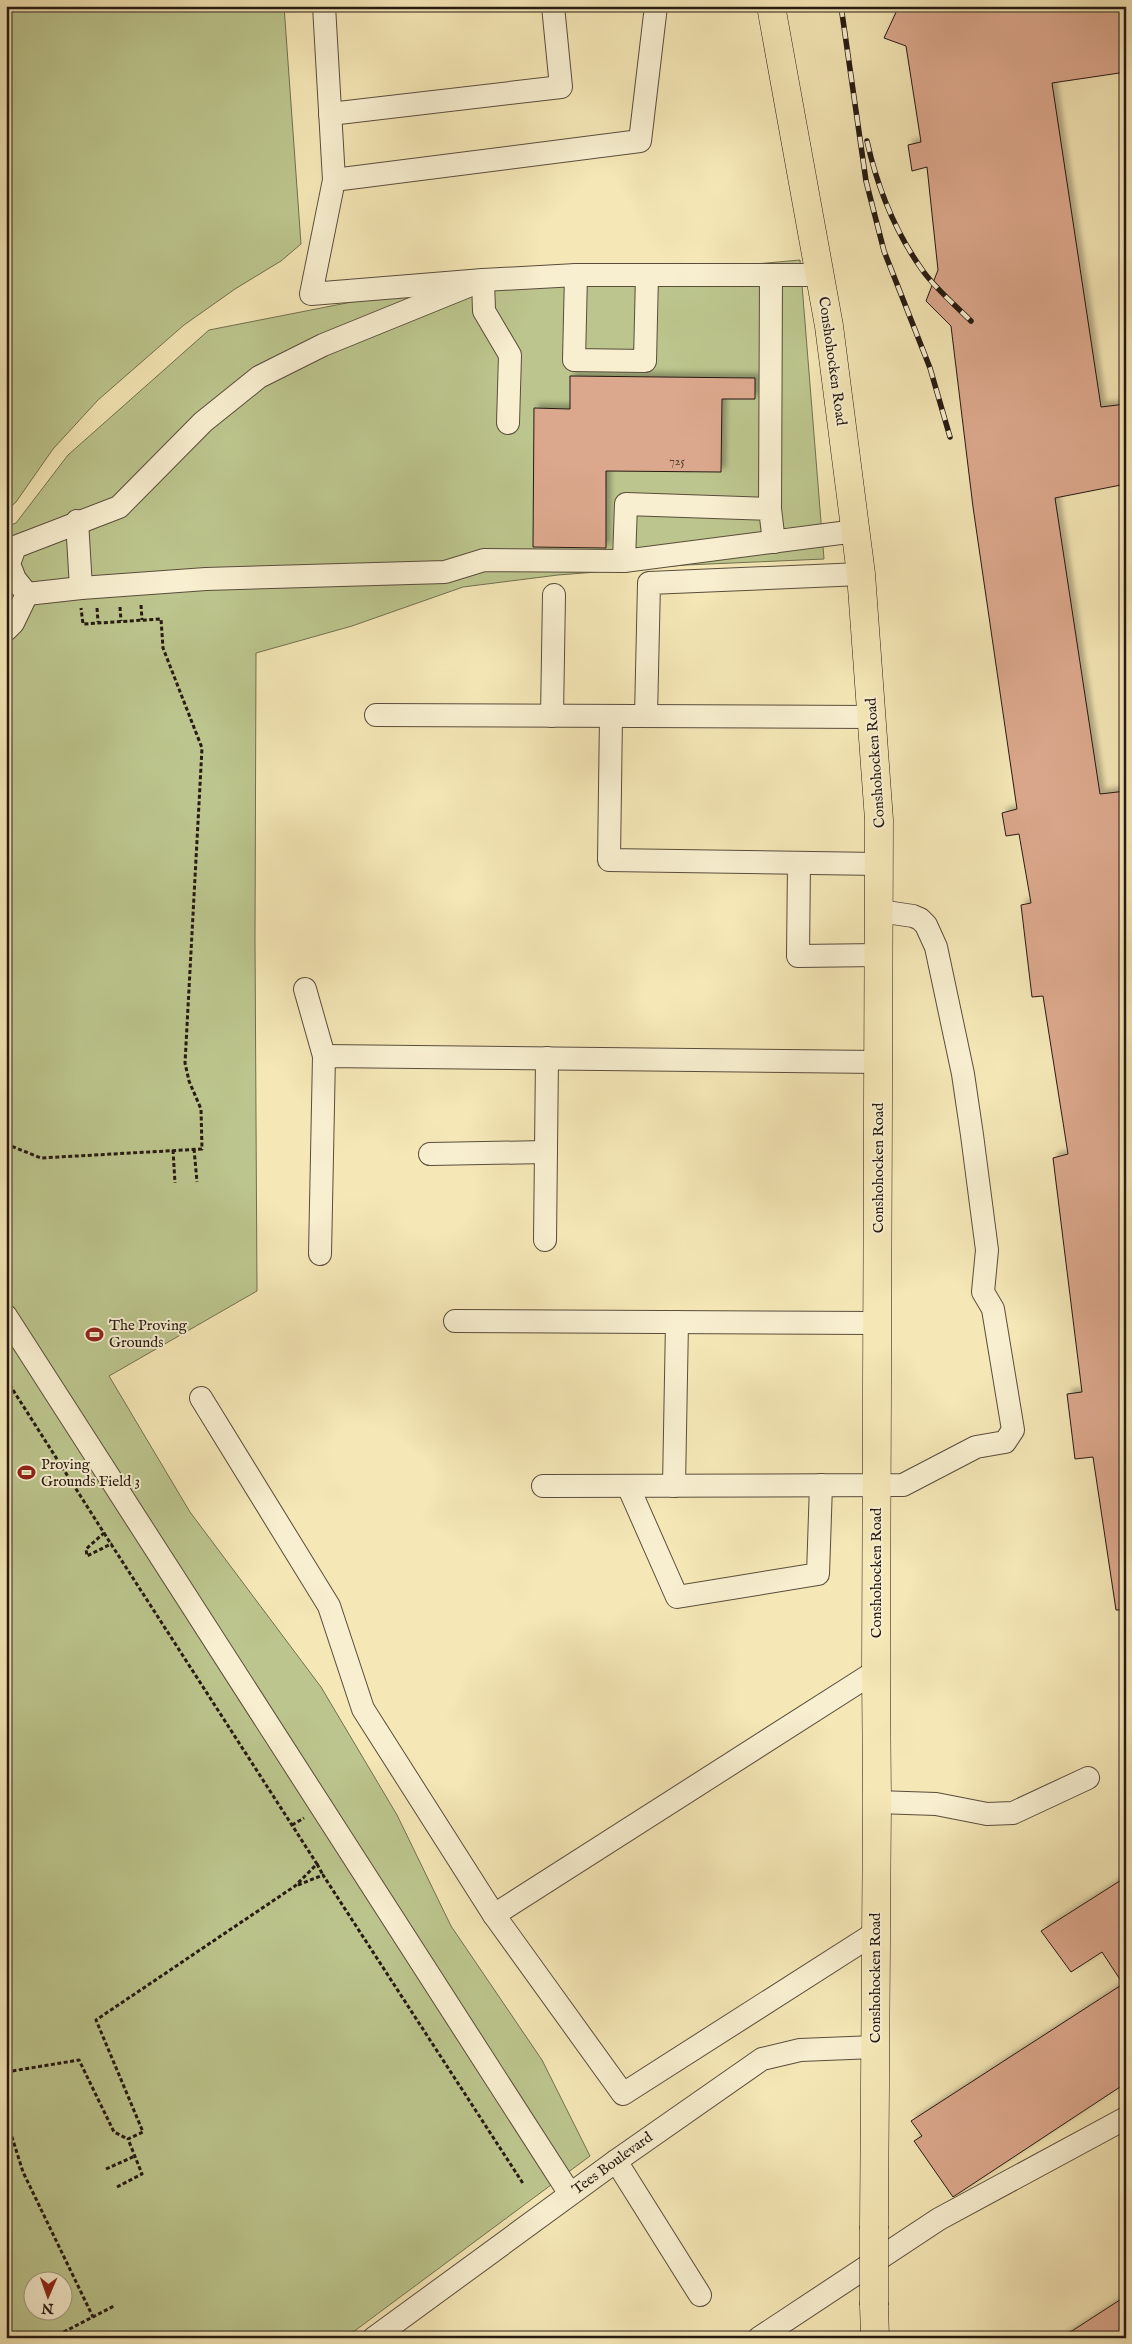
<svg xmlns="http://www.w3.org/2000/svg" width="1132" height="2344" viewBox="0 0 1132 2344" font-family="'IM FELL English',serif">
	<defs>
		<filter id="shadow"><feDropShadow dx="4.5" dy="-4.5" stdDeviation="2.5" flood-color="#0004"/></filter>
	</defs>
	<rect width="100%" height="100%" fill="#f5e7b6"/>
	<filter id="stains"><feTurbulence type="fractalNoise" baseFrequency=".004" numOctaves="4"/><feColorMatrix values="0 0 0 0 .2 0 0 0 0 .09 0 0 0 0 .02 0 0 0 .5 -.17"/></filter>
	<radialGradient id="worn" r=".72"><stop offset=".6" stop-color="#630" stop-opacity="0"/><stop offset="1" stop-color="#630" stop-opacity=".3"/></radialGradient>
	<g fill="#bcc58d" stroke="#717050" fill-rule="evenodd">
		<polygon points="6,6 284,6 301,244 281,261 235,289 184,325 98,400 53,449 16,502 6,511"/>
		<path d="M800,260L824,559L686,565L558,575L463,587L352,626L256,653L255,939L257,1291L109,1376L190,1512L321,1687L397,1815L451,1926L542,2060L590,2156L345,2338H6V527L16,523L68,455L209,330L367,299ZM32,2282H62V2312H32Z"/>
	</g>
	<g fill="#dca88d" stroke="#261a13" filter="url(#shadow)">
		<polygon points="899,6 1126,6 1126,72 1052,83 1101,407 1126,404 1126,484 1055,498 1100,794 1126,791 1126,1610 1116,1610 1093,1457 1075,1459 1067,1394 1082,1392 1053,1158 1068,1154 1043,996 1032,997 1021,905 1031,903 1019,834 1006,836 1002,813 1017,809 973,507 951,326 926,301 938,270 927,167 912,171 908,145 921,142 906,46 884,38"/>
		<polygon points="570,376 755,378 755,399 722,399 721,472 606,471 606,548 533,547 534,408 570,409"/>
		<polygon points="1126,1877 1126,2083 953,2197 914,2141 922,2136 911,2121 1123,1984 1102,1952 1071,1972 1041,1931"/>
		<polygon points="1126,2296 1126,2338 1061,2338"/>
	</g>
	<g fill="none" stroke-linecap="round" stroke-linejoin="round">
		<defs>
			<g id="minor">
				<polyline points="324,6 334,180"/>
				<polyline points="330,114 561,87 553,6"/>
				<polyline points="576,275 574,360 645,361 647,275"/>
				<polyline points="820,275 576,275 483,280 323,345 259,377 203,422 119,507 15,547 9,564 15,579 27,594 81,588 206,579 445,572 484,560 624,561 856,531"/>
				<polyline points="508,423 510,355 484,311 483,280 311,294 334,180 640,141 656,6"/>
				<polyline points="770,509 771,275"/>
				<polyline points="77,521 81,588"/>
				<polyline points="624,561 626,504 770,509 774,542"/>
				<polyline points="6,630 13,623 27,594"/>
				<polyline points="376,715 872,717"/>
				<polyline points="552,716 554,595"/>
				<polyline points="611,716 609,860 879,864"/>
				<polyline points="646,716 649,583 861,574"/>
				<polyline points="799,863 798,956 879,955"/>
				<polyline points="305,989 324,1056"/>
				<polyline points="430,1154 546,1152"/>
				<polyline points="545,1240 547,1058"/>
				<polyline points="320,1254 324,1056 878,1062"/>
				<polyline points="6,1316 570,2194"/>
				<polyline points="455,1321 877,1323"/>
				<polyline points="201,1398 329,1606 363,1709 494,1915"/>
				<polyline points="543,1486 903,1485 976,1447 1005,1442 1013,1430 993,1309 983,1292 987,1250 972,1135 963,1074 936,947 926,925 920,919 913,916 879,911"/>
				<polyline points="628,1486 677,1597 818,1574 821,1485"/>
				<polyline points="674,1486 677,1322"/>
				<polyline points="877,1802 936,1804 987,1814 1013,1813 1088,1778"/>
				<polyline points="875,1933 623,2094 494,1915 876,1671"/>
				<polyline points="616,2161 700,2295"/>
				<polyline points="374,2338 616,2161 762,2059 800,2050 875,2047"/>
				<polyline points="759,2338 939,2219 1126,2118"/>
			</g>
			<g id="major">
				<polyline points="771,6 829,326 861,574 879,820 876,1671 877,1802 874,2226"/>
				<polyline points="874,2305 875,2338"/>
			</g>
		</defs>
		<use href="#minor" stroke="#5a4d3c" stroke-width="24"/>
		<use href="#major" stroke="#261a13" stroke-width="29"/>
		<g stroke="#261a13" stroke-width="3" stroke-dasharray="4 2.5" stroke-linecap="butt">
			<polyline points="141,605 142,620"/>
			<polyline points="120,607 121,621"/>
			<polyline points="97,608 98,622"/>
			<polyline points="6,1144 41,1158 202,1149 201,1109 189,1081 185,1063 202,748 163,648 161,619 83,624 81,608"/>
			<polyline points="194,1149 197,1182"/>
			<polyline points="173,1150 175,1183"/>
			<polyline points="6,1379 104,1533 86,1549 87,1556 111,1544 317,1864 295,1886 96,2020 143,2132 128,2139 142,2174 115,2188"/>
			<polyline points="104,1533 111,1544"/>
			<polyline points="292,1825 304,1818"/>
			<polyline points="317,1864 323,1875"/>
			<polyline points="298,1885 323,1875 524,2185"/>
			<polyline points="6,2072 79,2060 114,2132 128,2139"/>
			<polyline points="6,2118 23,2172 93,2317"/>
			<polyline points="106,2169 135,2156"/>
			<polyline points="52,2338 114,2306"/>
		</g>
		<use href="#minor" stroke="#f8efd0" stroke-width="22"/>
		<use href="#major" stroke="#f5e7b6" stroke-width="28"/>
		<defs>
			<g id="rail">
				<polyline points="841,6 866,181 884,251 930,368 950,437"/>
				<path d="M867,141C877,186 895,232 923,271C936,289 955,305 971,321"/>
			</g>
		</defs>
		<use href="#rail" stroke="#261a13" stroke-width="5.5"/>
		<use href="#rail" stroke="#f8efd0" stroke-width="4" stroke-dasharray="11" stroke-linecap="butt"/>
		<defs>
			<polyline id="major-bridge" points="874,2226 874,2305"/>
		</defs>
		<use href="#major-bridge" stroke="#261a13" stroke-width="29" stroke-linecap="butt"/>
		<use href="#major-bridge" stroke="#f5e7b6" stroke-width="28"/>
	</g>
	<defs>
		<symbol id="stadium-bare" viewBox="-9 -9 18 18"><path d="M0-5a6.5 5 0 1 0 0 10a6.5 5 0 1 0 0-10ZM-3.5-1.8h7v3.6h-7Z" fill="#8f2418" stroke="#f8efd0" stroke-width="2.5" paint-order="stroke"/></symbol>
	</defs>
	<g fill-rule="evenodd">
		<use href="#stadium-bare" x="82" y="1322" width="25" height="25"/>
		<use href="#stadium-bare" x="14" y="1460" width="25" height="25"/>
	</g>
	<g text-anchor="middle" stroke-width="4" stroke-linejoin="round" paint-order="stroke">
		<g font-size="12" fill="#543e32">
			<text x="677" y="465">725</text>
		</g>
		<g font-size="15" fill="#261a13" stroke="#f8efd0">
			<text transform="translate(833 361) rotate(82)" y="5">Conshohocken Road</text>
			<text transform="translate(875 763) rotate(-94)" y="5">Conshohocken Road</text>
			<text transform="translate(878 1168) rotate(-90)" y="5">Conshohocken Road</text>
			<text transform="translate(876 1573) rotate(-90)" y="5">Conshohocken Road</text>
			<text transform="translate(875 1978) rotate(-90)" y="5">Conshohocken Road</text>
			<text transform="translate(612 2163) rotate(-36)" y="5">Tees Boulevard</text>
		</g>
		<g font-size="15" fill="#261a13" stroke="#f8efd0" text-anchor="start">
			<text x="109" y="1330">The Proving<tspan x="109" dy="17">Grounds</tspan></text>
			<text x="41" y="1469">Proving<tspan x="41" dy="17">Grounds Field 3</tspan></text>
		</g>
	</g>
	<rect width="1132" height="2344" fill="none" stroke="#f5e7b6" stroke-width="25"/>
	<rect x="8" y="8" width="1117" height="2329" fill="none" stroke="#261a13" stroke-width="2.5"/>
	<rect x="12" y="12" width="1107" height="2319" fill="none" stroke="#261a13"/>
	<g transform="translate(48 2296) rotate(182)"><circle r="24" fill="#f8efd0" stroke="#a49a84"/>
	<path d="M0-4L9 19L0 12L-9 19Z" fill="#8f2418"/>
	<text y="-8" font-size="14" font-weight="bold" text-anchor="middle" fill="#261a13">N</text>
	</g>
	<rect width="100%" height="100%" filter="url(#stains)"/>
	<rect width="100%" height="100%" fill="url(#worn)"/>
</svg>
